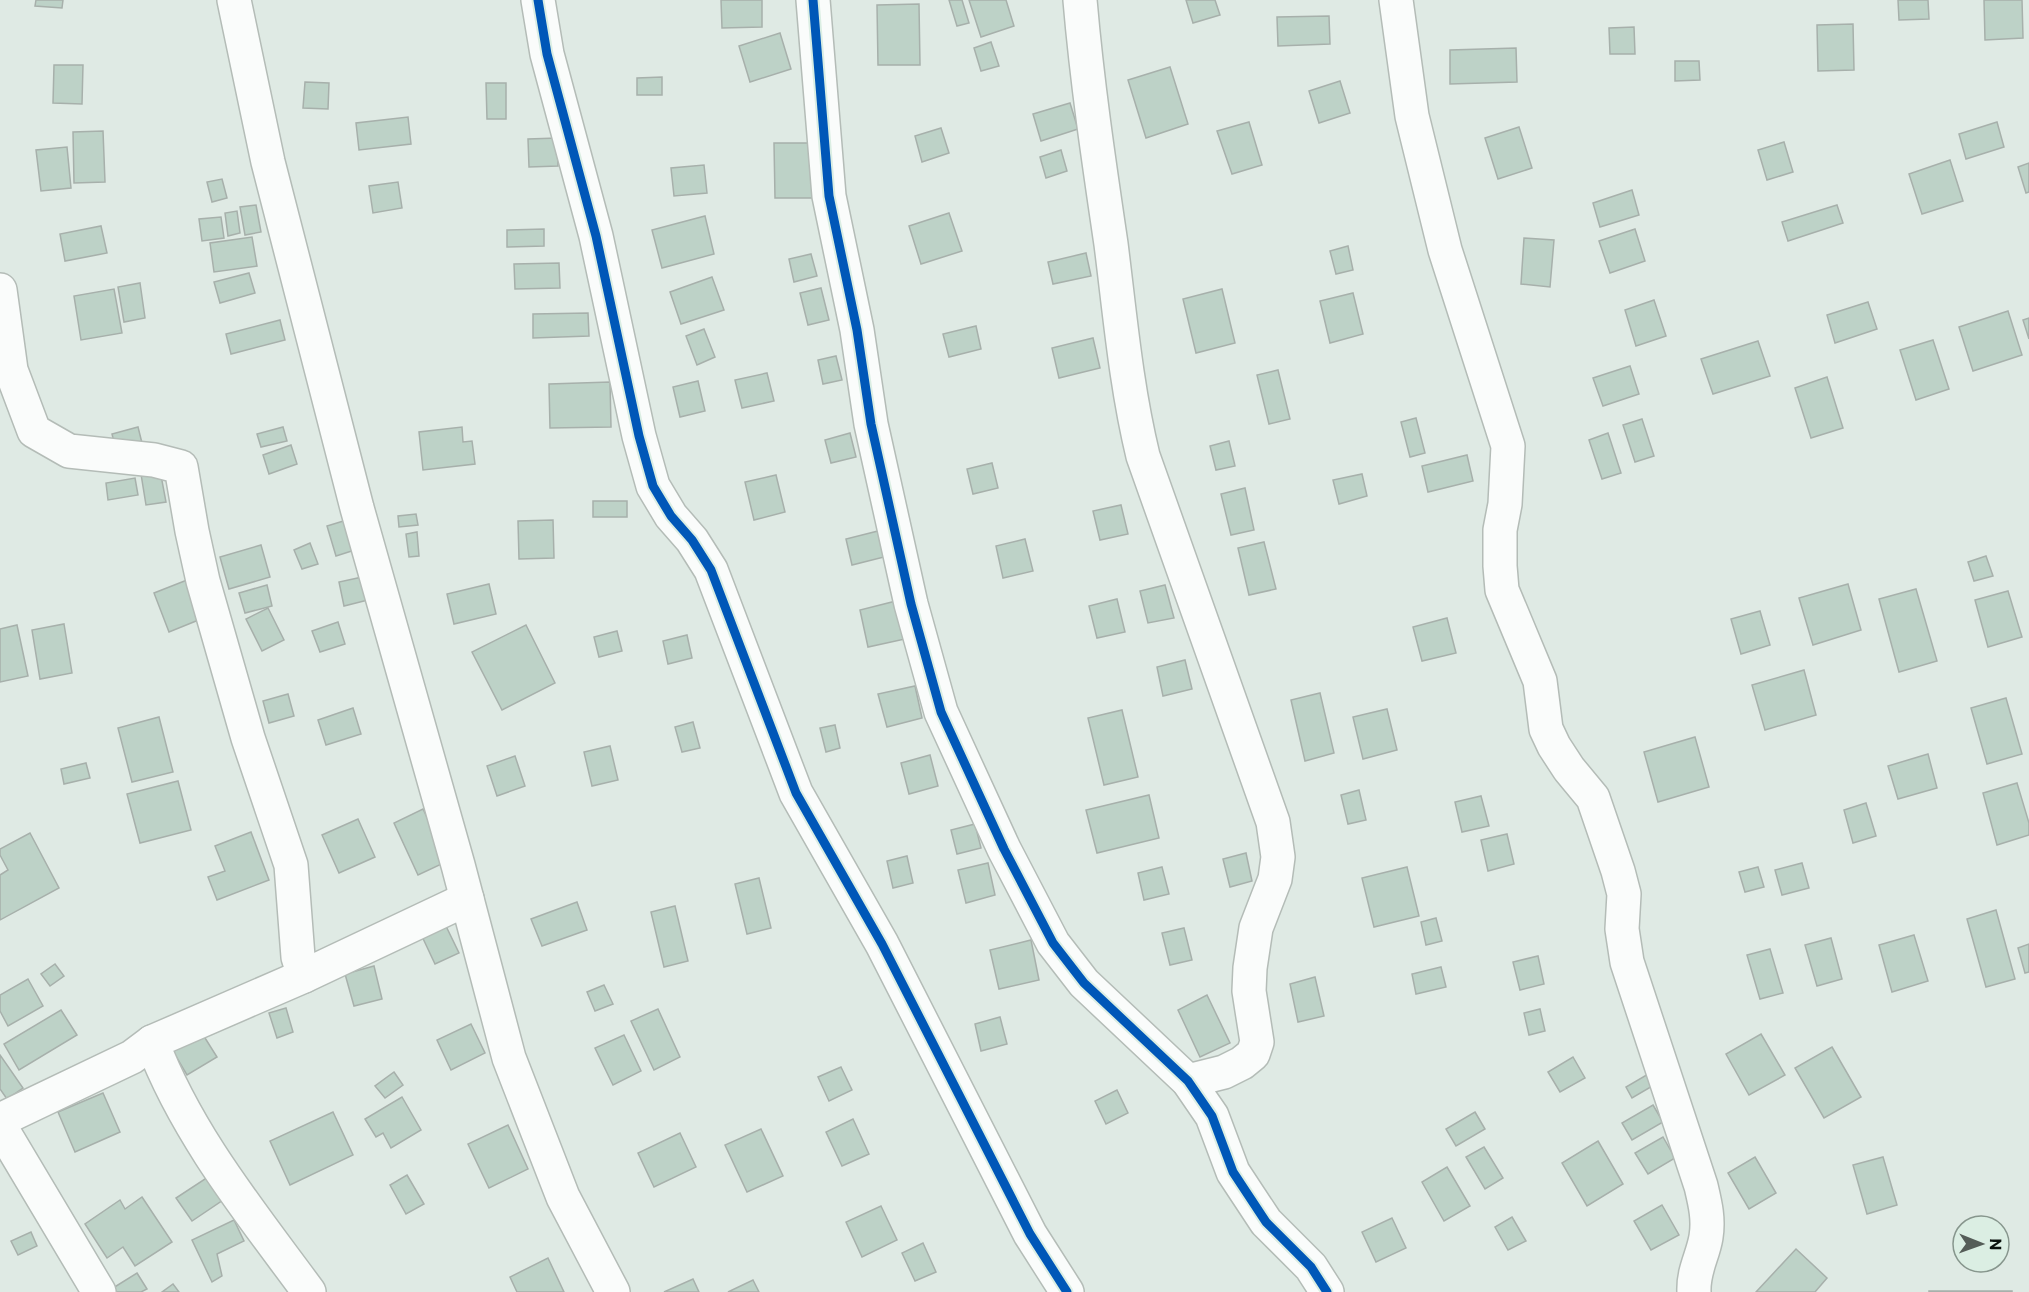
<svg xmlns="http://www.w3.org/2000/svg" width="2029" height="1292" viewBox="0 0 2029 1292" font-family="Commissioner,sans-serif">
	<rect width="100%" height="100%" fill="#dfeae4"/>
	<g fill="#bdd2c7" stroke="#a7b0ab" stroke-width="1.5">
		<polygon points="36,0 63,0 62,8 35,6"/>
		<polygon points="721,0 762,0 762,27 722,28"/>
		<polygon points="949,0 962,0 969,23 957,26"/>
		<polygon points="969,0 1006,0 1014,26 981,37"/>
		<polygon points="1186,0 1215,0 1220,15 1193,23"/>
		<polygon points="1898,0 1928,0 1929,19 1899,20"/>
		<polygon points="1984,0 2022,0 2023,38 1985,40"/>
		<polygon points="919,4 920,65 878,65 877,5"/>
		<polygon points="1329,16 1330,44 1278,46 1277,17"/>
		<polygon points="1853,24 1854,70 1818,71 1817,25"/>
		<polygon points="1634,27 1635,54 1610,54 1609,28"/>
		<polygon points="780,33 791,69 750,82 739,46"/>
		<polygon points="991,42 999,66 981,71 974,48"/>
		<polygon points="1516,48 1517,82 1450,84 1450,50"/>
		<polygon points="1675,61 1699,61 1700,80 1675,81"/>
		<polygon points="54,65 83,65 82,104 53,103"/>
		<polygon points="1170,67 1188,124 1146,138 1128,80"/>
		<polygon points="662,77 662,95 637,95 637,78"/>
		<polygon points="1340,81 1350,113 1319,123 1309,91"/>
		<polygon points="305,82 329,83 328,109 303,108"/>
		<polygon points="486,83 506,83 506,119 487,119"/>
		<polygon points="1070,103 1078,129 1041,141 1033,114"/>
		<polygon points="408,117 411,144 359,150 356,123"/>
		<polygon points="1249,122 1262,165 1232,174 1217,131"/>
		<polygon points="1997,122 2004,147 1966,159 1959,134"/>
		<polygon points="1519,127 1532,168 1498,179 1485,138"/>
		<polygon points="941,128 949,153 922,162 915,136"/>
		<polygon points="103,131 105,182 74,183 73,132"/>
		<polygon points="557,138 558,166 529,167 528,139"/>
		<polygon points="1784,142 1793,172 1767,180 1758,150"/>
		<polygon points="774,143 812,143 813,198 775,198"/>
		<polygon points="67,147 71,188 41,191 36,150"/>
		<polygon points="1061,150 1067,171 1046,178 1040,157"/>
		<polygon points="1950,160 1963,201 1922,214 1909,174"/>
		<polygon points="2029,163 2029,192 2026,193 2018,167"/>
		<polygon points="704,165 707,193 674,196 671,168"/>
		<polygon points="222,179 227,198 212,202 207,182"/>
		<polygon points="398,182 402,208 373,213 369,186"/>
		<polygon points="1632,190 1639,215 1600,227 1593,203"/>
		<polygon points="256,205 261,232 245,235 240,207"/>
		<polygon points="1837,205 1843,223 1788,241 1782,222"/>
		<polygon points="237,211 240,233 228,236 225,213"/>
		<polygon points="949,213 962,251 921,264 909,226"/>
		<polygon points="705,216 714,254 662,268 652,230"/>
		<polygon points="221,217 224,238 202,241 199,219"/>
		<polygon points="101,226 107,253 65,261 60,234"/>
		<polygon points="544,229 544,246 507,247 507,230"/>
		<polygon points="1635,229 1645,261 1610,273 1599,241"/>
		<polygon points="252,237 257,266 214,272 210,243"/>
		<polygon points="1524,238 1554,240 1550,287 1521,284"/>
		<polygon points="1348,246 1353,270 1336,274 1330,251"/>
		<polygon points="1086,253 1091,276 1053,284 1048,262"/>
		<polygon points="811,254 817,276 794,282 789,259"/>
		<polygon points="559,263 560,288 515,289 514,264"/>
		<polygon points="249,273 255,293 220,303 214,282"/>
		<polygon points="712,277 724,310 681,324 670,292"/>
		<polygon points="140,283 145,318 124,322 118,287"/>
		<polygon points="821,288 829,320 808,325 800,293"/>
		<polygon points="114,289 122,333 81,340 74,296"/>
		<polygon points="1222,289 1235,343 1196,353 1183,299"/>
		<polygon points="1353,293 1363,334 1330,343 1320,301"/>
		<polygon points="1654,300 1666,336 1636,346 1625,310"/>
		<polygon points="1868,302 1877,329 1835,343 1827,315"/>
		<polygon points="2008,311 2022,355 1973,371 1959,327"/>
		<polygon points="588,313 589,336 533,338 533,314"/>
		<polygon points="2029,318 2029,339 2023,320"/>
		<polygon points="280,320 285,340 231,354 226,334"/>
		<polygon points="976,326 981,349 949,357 943,334"/>
		<polygon points="704,329 715,357 697,365 686,336"/>
		<polygon points="1093,338 1100,368 1059,378 1052,348"/>
		<polygon points="1933,340 1949,389 1916,400 1900,350"/>
		<polygon points="1758,341 1770,376 1713,394 1701,359"/>
		<polygon points="836,356 842,380 823,384 818,360"/>
		<polygon points="1630,366 1639,394 1603,406 1593,378"/>
		<polygon points="1278,370 1290,419 1269,424 1257,375"/>
		<polygon points="767,373 774,401 742,408 735,380"/>
		<polygon points="1827,377 1843,428 1811,438 1795,388"/>
		<polygon points="698,381 705,411 680,417 673,387"/>
		<polygon points="610,382 611,427 550,428 549,384"/>
		<polygon points="1416,418 1425,453 1410,457 1401,422"/>
		<polygon points="1642,419 1654,456 1635,462 1623,425"/>
		<polygon points="138,427 143,447 117,454 112,434"/>
		<polygon points="283,427 287,441 261,447 257,434"/>
		<polygon points="462,427 463,442 472,441 475,464 423,470 419,432"/>
		<polygon points="850,433 856,457 831,463 825,440"/>
		<polygon points="1608,433 1621,473 1602,479 1589,440"/>
		<polygon points="1229,441 1235,466 1216,470 1210,446"/>
		<polygon points="291,445 297,464 269,474 263,455"/>
		<polygon points="1467,455 1473,481 1428,492 1422,466"/>
		<polygon points="992,463 998,488 973,494 967,469"/>
		<polygon points="160,470 166,502 146,505 141,474"/>
		<polygon points="1362,474 1367,496 1339,504 1333,480"/>
		<polygon points="776,475 785,512 754,520 745,482"/>
		<polygon points="135,478 138,495 108,500 106,483"/>
		<polygon points="1245,488 1254,530 1231,535 1221,494"/>
		<rect x="593" y="501" width="34" height="16"/>
		<polygon points="1121,505 1128,534 1100,540 1093,511"/>
		<polygon points="416,514 418,525 399,527 398,516"/>
		<polygon points="350,519 358,549 336,556 327,526"/>
		<polygon points="553,520 554,558 519,559 518,521"/>
		<polygon points="882,530 888,556 852,565 846,539"/>
		<polygon points="417,532 419,556 409,557 406,534"/>
		<polygon points="1025,539 1033,571 1003,578 996,546"/>
		<polygon points="1264,542 1276,589 1249,595 1238,548"/>
		<polygon points="310,543 318,564 302,569 294,550"/>
		<polygon points="261,545 270,577 229,589 220,557"/>
		<polygon points="1986,556 1993,576 1974,581 1968,562"/>
		<polygon points="367,576 372,599 344,606 339,582"/>
		<polygon points="187,580 201,619 169,632 154,593"/>
		<polygon points="489,584 496,614 454,624 447,594"/>
		<polygon points="1848,584 1861,630 1813,645 1799,598"/>
		<polygon points="267,585 272,606 245,613 239,593"/>
		<polygon points="1165,585 1174,618 1148,623 1140,591"/>
		<polygon points="1916,589 1937,661 1899,672 1879,599"/>
		<polygon points="2008,591 2022,637 1988,647 1975,600"/>
		<polygon points="1117,599 1125,632 1097,638 1089,606"/>
		<polygon points="896,601 905,639 868,647 860,610"/>
		<polygon points="268,608 284,640 262,651 246,619"/>
		<polygon points="1760,611 1770,645 1741,654 1731,619"/>
		<polygon points="1447,618 1456,653 1422,661 1413,627"/>
		<polygon points="338,622 345,644 320,652 312,631"/>
		<polygon points="64,624 72,673 40,679 32,630"/>
		<polygon points="17,625 28,676 0,682 0,629"/>
		<polygon points="526,625 555,683 502,710 472,652"/>
		<polygon points="617,631 622,651 599,657 594,637"/>
		<polygon points="687,635 692,658 668,664 663,641"/>
		<polygon points="1185,660 1192,689 1163,696 1157,667"/>
		<polygon points="1804,670 1816,715 1765,730 1752,685"/>
		<polygon points="915,686 922,718 887,727 878,694"/>
		<polygon points="1320,693 1334,753 1305,761 1291,700"/>
		<polygon points="288,694 294,716 269,723 263,701"/>
		<polygon points="2006,698 2022,754 1987,764 1971,708"/>
		<polygon points="353,708 361,734 326,745 318,720"/>
		<polygon points="1387,709 1397,750 1363,759 1353,717"/>
		<polygon points="1122,710 1138,777 1104,785 1088,718"/>
		<polygon points="159,717 173,772 132,782 118,728"/>
		<polygon points="693,722 700,748 682,752 675,727"/>
		<polygon points="835,725 840,748 826,752 820,728"/>
		<polygon points="1695,737 1709,787 1658,802 1644,752"/>
		<polygon points="610,746 618,780 592,786 584,752"/>
		<polygon points="1928,754 1937,788 1898,799 1888,766"/>
		<polygon points="930,755 938,786 909,794 901,763"/>
		<polygon points="515,756 525,786 497,796 487,766"/>
		<polygon points="86,763 90,778 64,784 61,769"/>
		<polygon points="178,781 191,830 140,843 127,794"/>
		<polygon points="2017,783 2029,823 2029,835 1997,845 1983,793"/>
		<polygon points="1359,790 1366,820 1348,824 1341,795"/>
		<polygon points="1149,795 1159,838 1097,853 1086,810"/>
		<polygon points="1481,796 1489,826 1462,832 1455,802"/>
		<polygon points="1866,803 1876,836 1853,843 1844,810"/>
		<polygon points="423,809 448,861 418,875 394,823"/>
		<polygon points="358,819 375,857 339,873 322,835"/>
		<polygon points="975,824 981,848 957,854 951,830"/>
		<polygon points="251,832 269,880 217,900 208,877 225,871 215,846"/>
		<polygon points="30,833 59,888 0,920 0,875 8,870 0,855 0,849"/>
		<polygon points="1507,834 1514,864 1488,871 1481,840"/>
		<polygon points="1246,853 1252,881 1230,887 1223,859"/>
		<polygon points="907,856 913,883 893,888 887,861"/>
		<polygon points="988,863 995,895 966,903 958,870"/>
		<polygon points="1802,863 1809,888 1782,895 1775,870"/>
		<polygon points="1162,867 1169,894 1144,900 1138,873"/>
		<polygon points="1407,867 1419,916 1374,927 1362,878"/>
		<polygon points="1758,867 1764,887 1745,892 1739,872"/>
		<polygon points="759,878 771,928 747,934 735,884"/>
		<polygon points="577,902 587,930 542,946 531,919"/>
		<polygon points="675,906 688,961 664,967 651,912"/>
		<polygon points="1996,910 2015,979 1986,987 1967,919"/>
		<polygon points="1436,918 1442,941 1426,945 1421,922"/>
		<polygon points="443,920 459,953 435,964 419,930"/>
		<polygon points="1184,928 1192,960 1170,965 1162,933"/>
		<polygon points="1914,935 1928,981 1892,992 1879,945"/>
		<polygon points="1831,938 1842,979 1817,986 1805,945"/>
		<polygon points="1031,940 1039,980 999,989 990,950"/>
		<polygon points="2029,944 2029,972 2025,973 2018,948"/>
		<polygon points="1770,949 1783,993 1760,999 1747,955"/>
		<polygon points="1538,956 1544,984 1520,990 1513,962"/>
		<polygon points="55,964 64,976 50,986 41,974"/>
		<polygon points="374,966 382,999 354,1006 345,974"/>
		<polygon points="1441,967 1446,987 1416,994 1412,974"/>
		<polygon points="1315,977 1324,1016 1298,1022 1290,984"/>
		<polygon points="28,979 43,1006 8,1026 0,1011 0,995"/>
		<polygon points="604,985 613,1004 595,1011 587,992"/>
		<polygon points="1207,995 1230,1043 1200,1057 1178,1010"/>
		<polygon points="286,1008 293,1032 277,1038 269,1013"/>
		<polygon points="658,1009 680,1057 654,1070 631,1021"/>
		<polygon points="1540,1009 1545,1031 1529,1035 1524,1013"/>
		<polygon points="61,1010 77,1035 19,1070 4,1044"/>
		<polygon points="1000,1017 1007,1044 981,1051 975,1024"/>
		<polygon points="471,1024 485,1053 451,1070 437,1040"/>
		<polygon points="200,1030 217,1057 187,1075 171,1048"/>
		<polygon points="1761,1034 1785,1075 1749,1095 1726,1054"/>
		<polygon points="624,1035 641,1071 613,1085 595,1048"/>
		<polygon points="1832,1047 1861,1097 1824,1118 1795,1068"/>
		<polygon points="0,1055 23,1088 7,1099 0,1089"/>
		<polygon points="1573,1057 1585,1078 1560,1092 1548,1072"/>
		<polygon points="841,1067 852,1090 829,1101 818,1077"/>
		<polygon points="1655,1070 1661,1081 1632,1098 1626,1087"/>
		<polygon points="394,1072 403,1085 385,1098 375,1086"/>
		<polygon points="1117,1090 1128,1113 1106,1124 1095,1101"/>
		<polygon points="103,1093 120,1132 75,1152 58,1112"/>
		<polygon points="402,1097 421,1130 391,1148 383,1133 376,1137 365,1119"/>
		<polygon points="1653,1105 1663,1122 1632,1140 1622,1123"/>
		<polygon points="333,1112 353,1155 290,1185 270,1141"/>
		<polygon points="1475,1112 1485,1129 1456,1146 1446,1129"/>
		<polygon points="853,1119 869,1154 842,1166 826,1132"/>
		<polygon points="508,1125 528,1169 489,1188 468,1144"/>
		<polygon points="761,1129 783,1176 747,1192 725,1145"/>
		<polygon points="680,1133 696,1167 654,1187 638,1153"/>
		<polygon points="1663,1137 1675,1158 1648,1174 1635,1153"/>
		<polygon points="1598,1141 1623,1184 1587,1206 1562,1163"/>
		<polygon points="1484,1147 1503,1178 1485,1189 1466,1157"/>
		<polygon points="1755,1157 1776,1193 1749,1209 1728,1173"/>
		<polygon points="1883,1157 1897,1205 1867,1214 1853,1165"/>
		<polygon points="1447,1167 1470,1206 1444,1221 1422,1182"/>
		<polygon points="211,1175 226,1198 192,1221 176,1198"/>
		<polygon points="407,1175 424,1204 406,1214 390,1185"/>
		<polygon points="142,1197 172,1242 135,1266 123,1247 107,1258 85,1224 120,1200 125,1209"/>
		<polygon points="1662,1205 1679,1235 1651,1250 1634,1221"/>
		<polygon points="881,1206 897,1240 862,1257 846,1222"/>
		<polygon points="1512,1217 1526,1241 1508,1250 1495,1227"/>
		<polygon points="1392,1218 1406,1248 1376,1262 1362,1232"/>
		<polygon points="234,1220 244,1241 217,1254 222,1276 212,1282 192,1240"/>
		<polygon points="31,1232 37,1246 18,1255 11,1241"/>
		<polygon points="923,1243 936,1272 915,1281 902,1253"/>
		<polygon points="1796,1249 1827,1278 1815,1292 1756,1292"/>
		<polygon points="548,1258 564,1292 517,1292 510,1277"/>
		<polygon points="137,1273 147,1289 141,1292 116,1292 113,1288"/>
		<polygon points="693,1279 699,1292 664,1292"/>
		<polygon points="753,1280 759,1292 728,1292"/>
		<polygon points="173,1284 179,1292 162,1292"/>
		<rect x="1929" y="1291" width="83" height="1"/>
	</g>
	<g fill="none" stroke-linecap="round" stroke-linejoin="round">
		<defs>
			<g id="minor">
				<polyline points="234,0 268,162 357,508 458,865 509,1058 563,1197 613,1292"/>
				<polyline points="538,0 547,54 596,236 639,436 653,486 671,516 692,540 711,570 796,793 882,944 1030,1234 1067,1292"/>
				<polyline points="813,0 829,196 857,330 871,424 911,604 941,712 1004,849 1053,943 1084,983 1188,1081 1212,1116 1233,1172 1266,1222 1311,1267 1327,1292"/>
				<path d="M1080,0C1087,82 1099,163 1111,244C1120,315 1126,386 1143,456L1273,822L1278,857L1275,879L1256,928L1250,968L1249,991L1257,1042L1253,1054L1242,1063L1224,1072L1188,1081"/>
				<path d="M1396,0L1412,116L1445,250L1508,446L1505,504L1500,530V566L1502,590L1540,681L1546,729L1554,746L1569,769L1593,798L1618,871L1624,894L1622,929L1627,962L1701,1186C1705,1203 1709,1219 1706,1237C1703,1256 1693,1270 1694,1292"/>
				<path d="M0,290L11,370L34,431L69,451L154,460L181,467L192,531L203,581L248,738L291,865L298,957L304,976L152,1042C187,1135 251,1213 309,1292"/>
				<polyline points="304,976 467,899"/>
				<polyline points="0,1120 132,1057 152,1042"/>
				<polyline points="0,1126 99,1292"/>
			</g>
		</defs>
		<use href="#minor" stroke="#b4bcb7" stroke-width="36"/>
		<use href="#minor" stroke="#fafcfb" stroke-width="33"/>
		<defs>
			<g id="cycleway">
				<polyline points="538,0 547,54 596,236 639,436 653,486 671,516 692,540 711,570 796,793 882,944 1030,1234 1067,1292"/>
				<polyline points="813,0 829,196 857,330 871,424 911,604 941,712 1004,849 1053,943 1084,983 1188,1081 1212,1116 1233,1172 1266,1222 1311,1267 1327,1292"/>
			</g>
		</defs>
		<use href="#cycleway" stroke="#dbeee3" stroke-width="13"/>
		<use href="#cycleway" stroke="#0057b8" stroke-width="9"/>
	</g>
	<g transform="translate(1981 1244) rotate(91)"><circle r="28" fill="#dbeee3" stroke="#87968d" stroke-width="1.5"/>
	<path d="M0-4.5L10 22L0 15L-10 22Z" fill="#555d58"/>
	<text y="-9" font-size="16" font-weight="bold" text-anchor="middle" fill="#0a110d">N</text>
	</g>
</svg>
